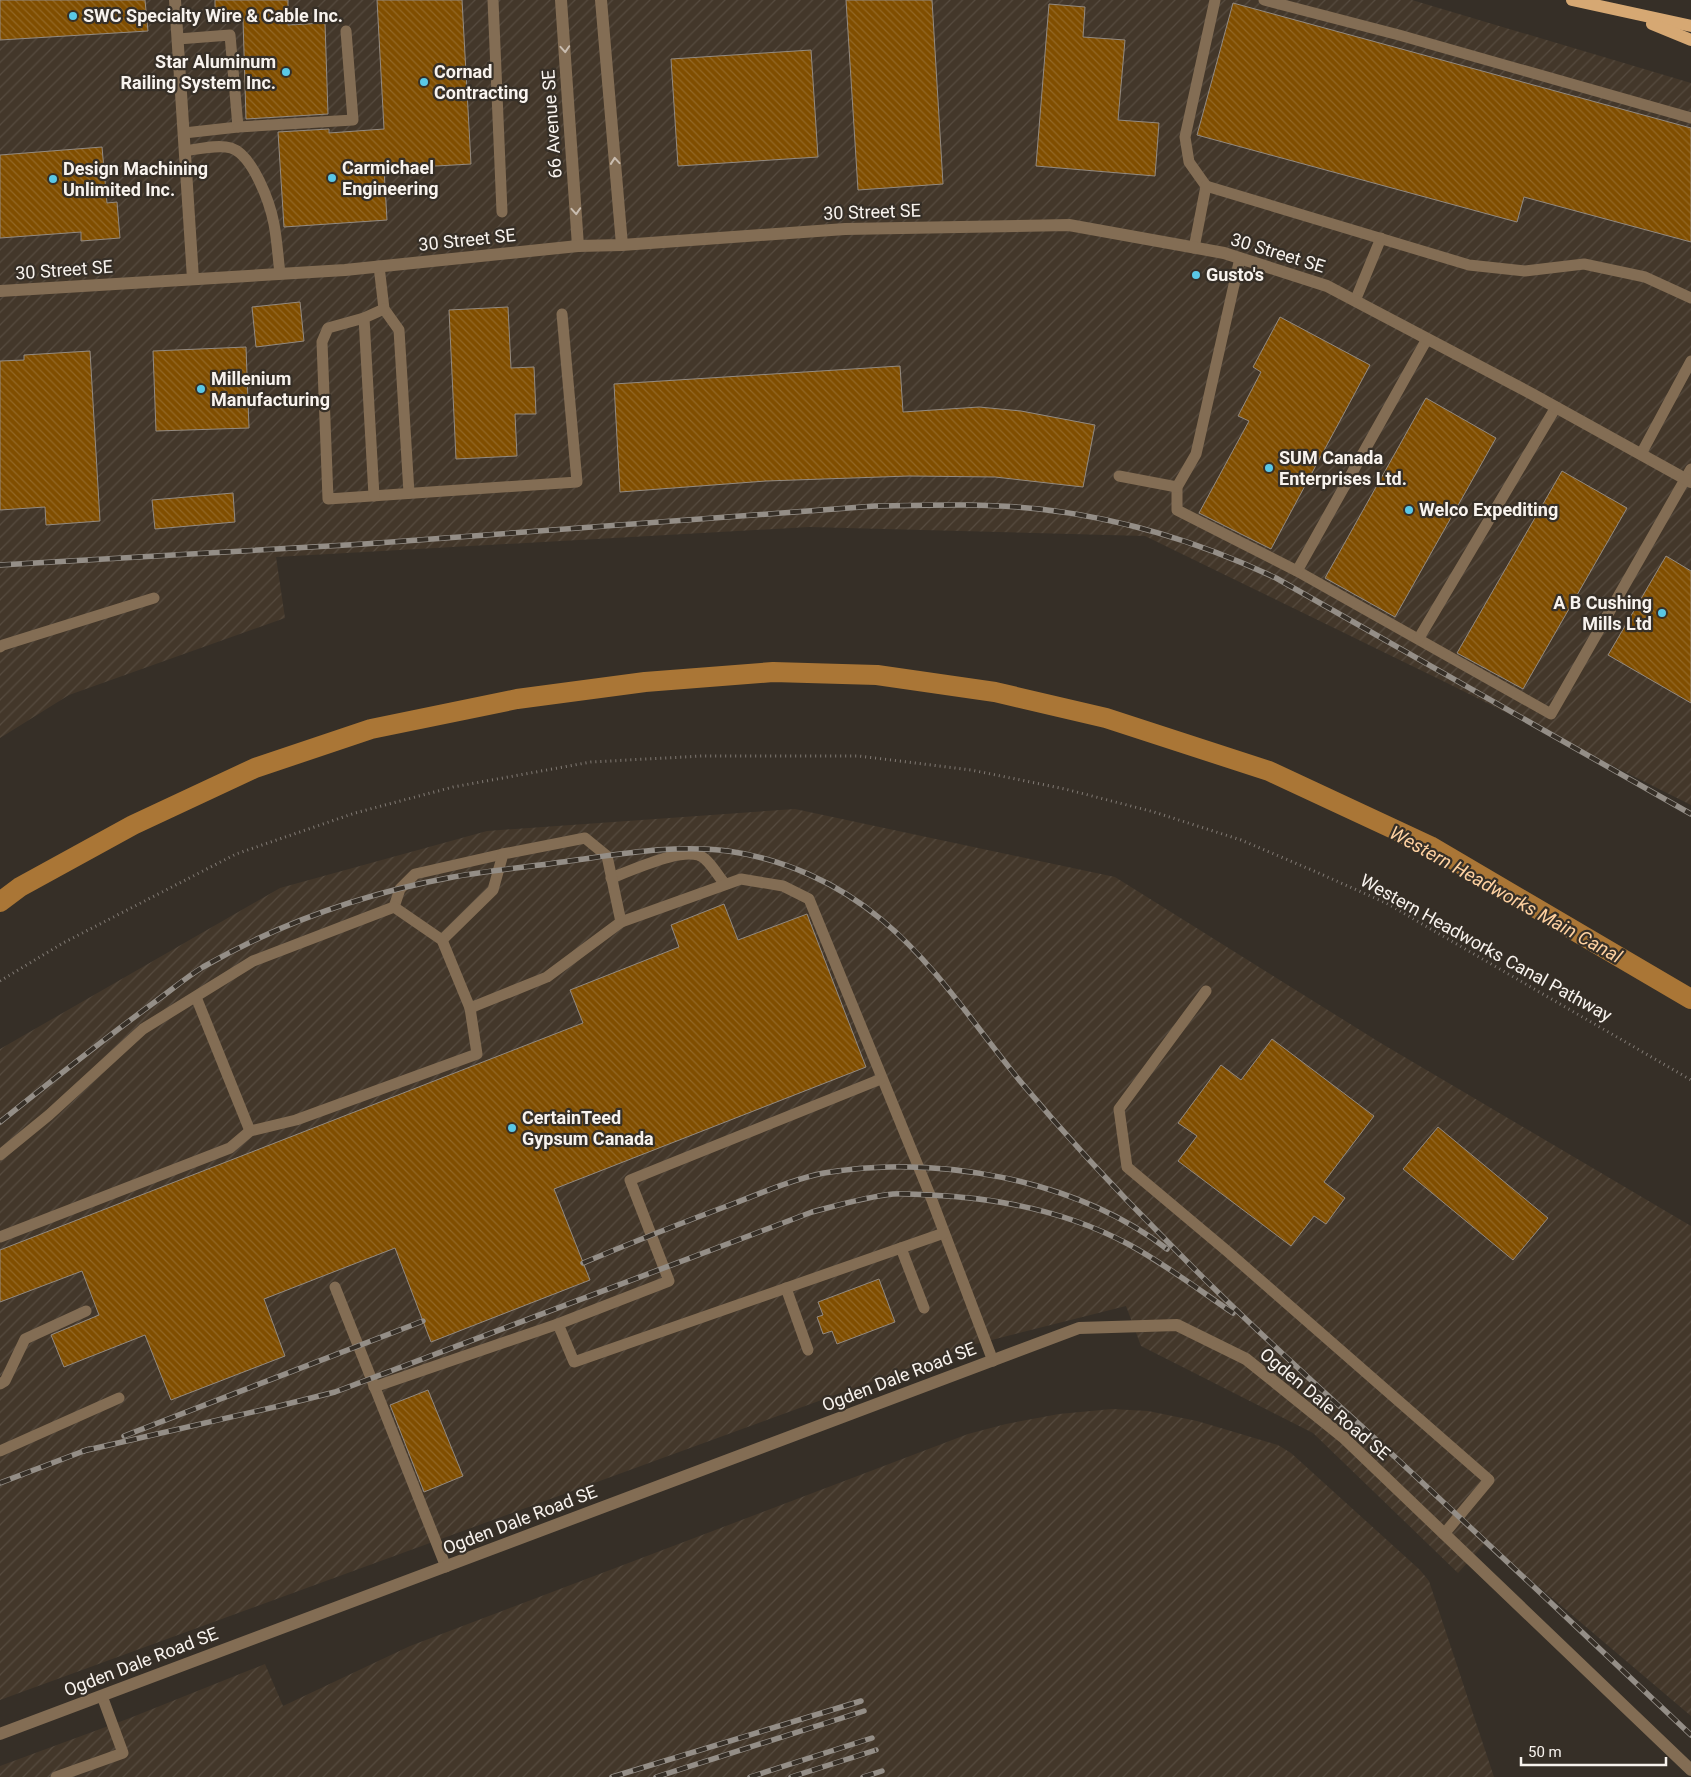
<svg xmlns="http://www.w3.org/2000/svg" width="1691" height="1777" viewBox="0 0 1691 1777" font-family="Roboto,sans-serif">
	<defs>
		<pattern id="industrial-furrows" width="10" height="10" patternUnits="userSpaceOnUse" patternTransform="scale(1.25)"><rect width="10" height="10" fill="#43372a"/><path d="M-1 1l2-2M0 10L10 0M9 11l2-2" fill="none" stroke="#564b3f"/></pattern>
		<pattern id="building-back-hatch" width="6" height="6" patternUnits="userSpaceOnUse" patternTransform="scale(1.25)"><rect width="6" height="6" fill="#804e00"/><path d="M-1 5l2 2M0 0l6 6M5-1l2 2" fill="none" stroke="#936826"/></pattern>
	</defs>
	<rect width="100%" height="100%" fill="#362f27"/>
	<g fill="url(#industrial-furrows)">
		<polygon points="0,0 1412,0 1691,83 1691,805 1449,684 1145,536 809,527 276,557 285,618 69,695 0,738"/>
		<polygon points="795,809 1115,877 1379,1042 1691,1226 1691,1716 1486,1542 1458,1573 1313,1433 1141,1346 1126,1306 972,1345 0,1700 0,1049 280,888 487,831"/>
		<polygon points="1112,1409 1148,1411 1197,1421 1278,1445 1291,1453 1420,1570 1429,1581 1494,1777 0,1777 0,1766 130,1718 265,1664 283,1706 410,1646 968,1434 1006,1424 1059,1414"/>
	</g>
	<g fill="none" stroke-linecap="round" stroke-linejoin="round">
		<polyline stroke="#aa7636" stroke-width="20" points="0,902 20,887 133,825 255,768 371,729 517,699 645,682 773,672 877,675 995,692 1106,718 1269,771 1430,846 1691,999"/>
	</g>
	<g fill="url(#building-back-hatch)" stroke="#938a81">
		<polygon points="0,0 145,0 148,31 0,40"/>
		<polygon points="215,0 288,0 288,25 325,23 328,114 246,119 243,19 215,20"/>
		<polygon points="377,0 462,0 471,164 384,169 387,220 284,227 278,132 329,129 329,133 384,129"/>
		<polygon points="846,0 932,0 943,184 858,190"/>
		<polygon points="1233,3 1691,128 1691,242 1524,197 1517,222 1197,135"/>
		<polygon points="1049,4 1085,7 1083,37 1125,40 1118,120 1159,123 1155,176 1036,166"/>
		<polygon points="811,50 818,157 678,166 671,59"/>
		<polygon points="102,147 107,203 117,202 120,238 81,241 81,232 0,238 0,155"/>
		<polygon points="300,302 304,341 256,347 252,307"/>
		<polygon points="508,307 511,368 534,367 536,414 515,414 517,456 456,459 449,310"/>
		<polygon points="1280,317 1370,365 1271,549 1199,513 1249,421 1238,416 1261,372 1253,367"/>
		<polygon points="246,347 249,428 156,431 153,351"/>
		<polygon points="90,351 100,521 46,525 45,507 0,510 0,361 24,360 24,355"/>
		<polygon points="900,366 903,412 979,407 1021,411 1095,425 1083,487 995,477 909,476 766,481 620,492 614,384"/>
		<polygon points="1426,398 1496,438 1395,617 1325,578"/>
		<polygon points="1562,471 1627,508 1523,689 1457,653"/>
		<polygon points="233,493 235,522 155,529 152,500"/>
		<polygon points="1666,556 1691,571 1691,703 1608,655"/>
		<polygon points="724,904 738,940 807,914 866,1067 554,1189 590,1280 431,1342 395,1248 264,1299 285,1356 171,1400 145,1335 64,1367 51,1335 99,1315 82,1271 0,1302 0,1250 583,1023 570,990 679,947 671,925"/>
		<polygon points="1272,1039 1374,1116 1324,1182 1345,1198 1326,1224 1314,1216 1291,1246 1178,1161 1197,1136 1178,1123 1221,1065 1241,1080"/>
		<polygon points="1438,1127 1548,1218 1513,1260 1403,1169"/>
		<polygon points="879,1279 895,1322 837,1344 832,1331 823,1334 817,1317 823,1315 818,1302"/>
		<polygon points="428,1390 463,1476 424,1492 390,1405"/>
	</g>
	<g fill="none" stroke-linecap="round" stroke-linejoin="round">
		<polyline stroke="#827b75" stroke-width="3" stroke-dasharray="1 4" stroke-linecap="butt" points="0,981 63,943 236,854 355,813 453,787 591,762 702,756 859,756 971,770 1065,789 1154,812 1241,840 1314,871 1386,903 1691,1080"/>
		<g stroke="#836d54" stroke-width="11">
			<polyline points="493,0 502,212"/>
			<polyline points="1264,0 1399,35 1691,118"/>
			<polyline points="178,39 230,35 238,127 184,133"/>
			<polyline points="238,127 353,120 346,31"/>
			<path d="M185,151C199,149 218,144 231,148C253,155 270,203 274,224C277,240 278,257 280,274"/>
			<polyline points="1206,186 1189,162 1185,137 1215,0"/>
			<polyline points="1194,248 1206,186 1469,265 1525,271 1584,264 1645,277 1691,298"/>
			<polyline points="1240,258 1196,454 1177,487 1177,510 1297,571 1551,714 1691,469"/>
			<polyline points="379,266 384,309 399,330 409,493"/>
			<polyline points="1355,301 1381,238"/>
			<polyline points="364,318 328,328 322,342 328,499 577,482 562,314"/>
			<polyline points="1641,454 1691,361"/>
			<polyline points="1119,476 1177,487"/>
			<polyline points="374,496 364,318 384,309"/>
			<polyline points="1297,571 1427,339"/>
			<polyline points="1419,638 1556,407"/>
			<polyline points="0,647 3,645 154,598"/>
			<path d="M611,878C631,871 688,843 705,859C713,866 718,876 725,884"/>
			<polyline points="394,907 400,889 415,874 503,854"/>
			<polyline points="442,940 493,890 503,854 585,838 607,856 621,922"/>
			<polyline points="1206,991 1119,1109 1127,1167 1227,1251 1489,1480 1444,1534"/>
			<polyline points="470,1008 547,977 621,922 741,879 783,886 809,899 930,1195 993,1361"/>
			<polyline points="0,1155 49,1115 143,1029 253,961 394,907 442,940 470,1008 477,1054 296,1120 250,1131 196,997"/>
			<polyline points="0,1237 230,1148 250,1131"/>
			<polyline points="901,1248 924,1308"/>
			<polyline points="335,1287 446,1567"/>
			<polyline points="786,1288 808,1350"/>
			<polyline points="558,1324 669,1281 630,1180 881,1079"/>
			<polyline points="0,1384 5,1381 25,1339 86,1311"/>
			<polyline points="374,1387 558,1324 574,1362 944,1233"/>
			<polyline points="0,1451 119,1398"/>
			<polyline points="56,1777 123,1753 102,1696"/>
		</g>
		<g stroke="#836d54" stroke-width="12">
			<polyline points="175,0 193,279"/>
			<polyline points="561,0 578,246"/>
			<polyline points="601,0 622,245"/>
			<polyline points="0,291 345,270 578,246 622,245 845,229 1069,225 1224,253 1327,286 1532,394 1691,482"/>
			<polyline points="0,1734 1079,1328 1177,1325 1246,1359 1343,1437 1691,1770"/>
		</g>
		<g stroke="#d6a873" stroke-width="12">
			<polyline points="1572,0 1691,26"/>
			<polyline points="1652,24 1691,40"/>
		</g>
		<defs>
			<g id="rail">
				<path d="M0,565L364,544L875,506C930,505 985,503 1039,509C1121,518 1202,543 1276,578L1691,814"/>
				<path d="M0,1122C50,1082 100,1042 152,1004C169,992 185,978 203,967C280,923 366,893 453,877C491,870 530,867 569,861C621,854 675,844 728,851C784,859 838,883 882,920C936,965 975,1026 1020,1081C1066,1136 1114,1188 1164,1238C1238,1315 1318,1386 1396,1458C1495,1550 1593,1642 1691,1735"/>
				<path d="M583,1263C633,1242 684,1222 735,1203C764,1192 794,1179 824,1173C936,1154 1076,1179 1167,1249"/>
				<polyline points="124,1436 423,1321"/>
				<path d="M83,1451L279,1406L335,1392L812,1212C839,1205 865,1197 893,1194C905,1193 918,1195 931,1195C999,1198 1068,1212 1128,1244C1165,1264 1199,1290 1233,1313"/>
				<polyline points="0,1483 89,1449"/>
				<polyline points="612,1777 861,1701"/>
				<polyline points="656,1777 864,1711"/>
				<polyline points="750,1777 872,1738"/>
				<polyline points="791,1777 876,1750"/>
				<polyline points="863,1777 882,1771"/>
			</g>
		</defs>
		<use href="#rail" stroke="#948e87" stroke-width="5.5"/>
		<use href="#rail" stroke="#362f27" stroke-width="4" stroke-dasharray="11" stroke-linecap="butt"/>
	</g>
	<defs><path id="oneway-chevron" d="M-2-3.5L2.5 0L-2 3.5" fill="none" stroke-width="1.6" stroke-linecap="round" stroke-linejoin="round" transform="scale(1.25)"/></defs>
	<g stroke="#c9bdb0">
		<use href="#oneway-chevron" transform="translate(565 49) rotate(86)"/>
		<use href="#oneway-chevron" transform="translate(615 161) rotate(-95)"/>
		<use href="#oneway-chevron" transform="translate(576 211) rotate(86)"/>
	</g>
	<g fill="#5ac8e6" stroke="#362f27" stroke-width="2">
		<circle cx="73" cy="16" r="5"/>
		<circle cx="286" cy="72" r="5"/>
		<circle cx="424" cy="82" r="5"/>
		<circle cx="332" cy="178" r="5"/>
		<circle cx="53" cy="179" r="5"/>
		<circle cx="1196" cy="275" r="5"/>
		<circle cx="201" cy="389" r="5"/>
		<circle cx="1269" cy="468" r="5"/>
		<circle cx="1409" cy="510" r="5"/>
		<circle cx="1662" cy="613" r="5"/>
		<circle cx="512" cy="1128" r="5"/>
	</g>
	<g text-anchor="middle" stroke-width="4.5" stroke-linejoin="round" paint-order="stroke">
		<g font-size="18" font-weight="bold" fill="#f8f3ee" stroke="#362f27" text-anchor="start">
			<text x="83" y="22">SWC Specialty Wire &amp; Cable Inc.</text>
			<text x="276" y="68" text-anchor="end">Star Aluminum<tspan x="276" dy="21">Railing System Inc.</tspan></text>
			<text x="434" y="78">Cornad<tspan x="434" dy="21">Contracting</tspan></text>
			<text x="342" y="174">Carmichael<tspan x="342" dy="21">Engineering</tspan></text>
			<text x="63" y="175">Design Machining<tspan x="63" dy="21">Unlimited Inc.</tspan></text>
			<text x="1206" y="281">Gusto's</text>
			<text x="211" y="385">Millenium<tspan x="211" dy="21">Manufacturing</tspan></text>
			<text x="1279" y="464">SUM Canada<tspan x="1279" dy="21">Enterprises Ltd.</tspan></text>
			<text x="1419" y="516">Welco Expediting</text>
			<text x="1652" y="609" text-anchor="end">A B Cushing<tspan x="1652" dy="21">Mills Ltd</tspan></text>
			<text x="522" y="1124">CertainTeed<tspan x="522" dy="21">Gypsum Canada</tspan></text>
		</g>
		<g font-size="18" fill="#f8f3ee" stroke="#362f27">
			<text transform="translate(552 124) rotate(-94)" y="6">66 Avenue SE</text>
			<text transform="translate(872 212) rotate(-2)" y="6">30 Street SE</text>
			<text transform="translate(467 240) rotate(-6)" y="6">30 Street SE</text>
			<text transform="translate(1278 253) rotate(17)" y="6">30 Street SE</text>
			<text transform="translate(64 270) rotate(-4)" y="6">30 Street SE</text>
			<text transform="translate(1486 948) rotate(29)" y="6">Western Headworks Canal Pathway</text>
			<text transform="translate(899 1377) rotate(-21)" y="6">Ogden Dale Road SE</text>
			<text transform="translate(1325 1404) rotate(40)" y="6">Ogden Dale Road SE</text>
			<text transform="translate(520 1520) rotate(-21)" y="6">Ogden Dale Road SE</text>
			<text transform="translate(141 1662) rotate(-21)" y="6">Ogden Dale Road SE</text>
		</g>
		<g font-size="19" font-style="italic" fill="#fed1a1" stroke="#362f27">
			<text transform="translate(1506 894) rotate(29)" y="7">Western Headworks Main Canal</text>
		</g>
	</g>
	<path d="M1521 1757v8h145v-8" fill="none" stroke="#f8f3ee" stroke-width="2.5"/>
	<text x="1528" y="1757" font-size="15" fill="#f8f3ee" stroke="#362f27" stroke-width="4" paint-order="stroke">50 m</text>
</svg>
